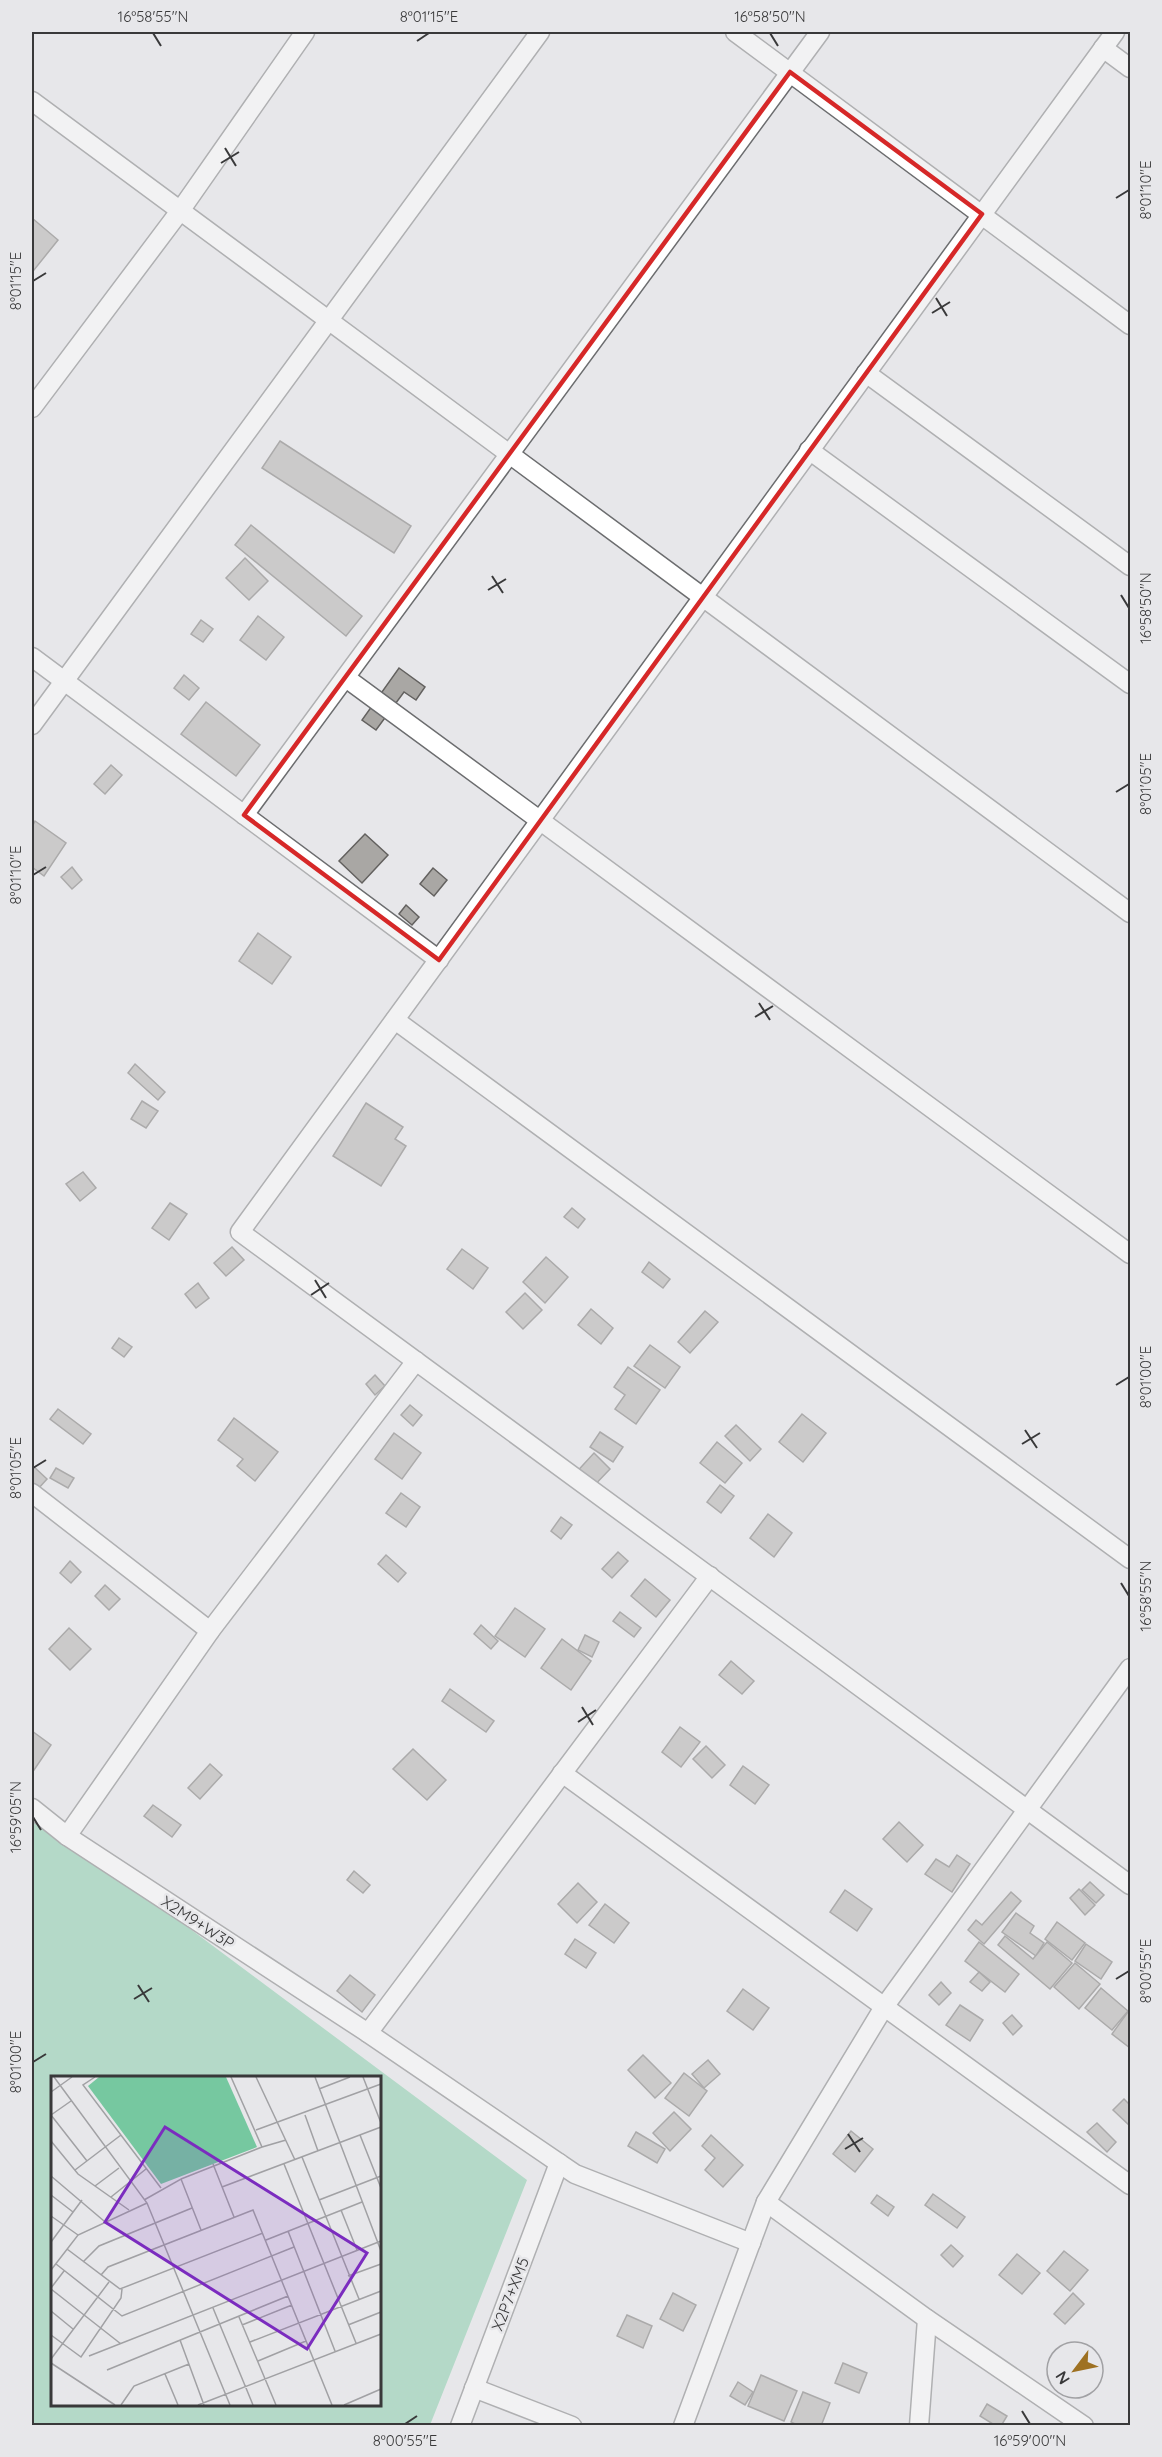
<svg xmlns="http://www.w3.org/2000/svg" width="1162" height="2457" viewBox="0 0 1162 2457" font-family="Quicksand,sans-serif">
	<rect width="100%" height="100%" fill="#e7e7ea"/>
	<path fill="#76c8a0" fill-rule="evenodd" d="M32,1811L527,2180L430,2425H32ZM52,2078H380V2404H52Z"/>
	<g fill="#a9a7a4" stroke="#63615f" stroke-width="1.5">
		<polygon points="32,218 58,240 34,270 32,268"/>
		<polygon points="280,441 411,526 394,553 262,468"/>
		<polygon points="251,525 362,616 346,636 235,545"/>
		<polygon points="245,558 268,581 249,600 226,578"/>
		<polygon points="258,616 284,637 266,660 240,640"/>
		<polygon points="201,620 213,629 203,642 191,634"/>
		<polygon points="399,668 425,687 416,700 404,692 376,730 362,720"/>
		<polygon points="184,675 199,688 189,700 174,688"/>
		<polygon points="206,702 260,745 236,776 181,734"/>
		<polygon points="111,765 122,775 105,794 94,784"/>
		<polygon points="35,821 66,843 44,876 32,867 32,827"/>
		<polygon points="365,834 388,855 362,883 339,861"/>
		<polygon points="72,867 82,880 72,889 61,877"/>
		<polygon points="433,868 447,880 434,896 420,884"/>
		<polygon points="406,905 419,917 412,925 399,914"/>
		<polygon points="258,933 291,957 272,984 239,961"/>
		<polygon points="135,1064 165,1092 158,1100 128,1073"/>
		<polygon points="142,1101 158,1111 146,1128 131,1119"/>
		<polygon points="366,1103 403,1127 395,1139 406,1146 381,1186 333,1156"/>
		<polygon points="83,1172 96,1188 80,1201 66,1184"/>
		<polygon points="170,1203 187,1214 169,1240 152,1228"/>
		<polygon points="572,1208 585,1219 578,1228 564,1217"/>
		<polygon points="232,1247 244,1260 226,1276 214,1263"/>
		<polygon points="462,1249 488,1268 473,1289 447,1269"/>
		<polygon points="546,1257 568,1277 545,1303 523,1282"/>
		<polygon points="649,1262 670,1279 663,1288 642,1272"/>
		<polygon points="198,1283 209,1298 196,1308 185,1294"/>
		<polygon points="525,1293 542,1310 523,1329 506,1312"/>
		<polygon points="591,1309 613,1328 601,1344 578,1325"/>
		<polygon points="705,1311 718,1322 690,1353 678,1342"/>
		<polygon points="119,1338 132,1347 124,1357 112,1348"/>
		<polygon points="650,1345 680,1367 665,1388 634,1366"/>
		<polygon points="628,1367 660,1390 636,1424 615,1409 625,1395 614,1387"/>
		<polygon points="375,1375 385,1386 375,1395 366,1384"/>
		<polygon points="410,1405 422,1415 413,1426 401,1415"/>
		<polygon points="58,1409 91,1434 83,1444 50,1419"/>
		<polygon points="802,1414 826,1433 803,1462 779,1442"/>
		<polygon points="234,1418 278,1452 255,1481 237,1466 243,1459 218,1440"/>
		<polygon points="736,1425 761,1449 750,1461 725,1436"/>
		<polygon points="600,1432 623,1447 613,1462 590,1447"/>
		<polygon points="394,1433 421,1453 402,1479 375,1459"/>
		<polygon points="717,1442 742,1463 725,1483 700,1463"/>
		<polygon points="594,1453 610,1469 588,1492 572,1477"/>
		<polygon points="32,1465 47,1479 38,1489 32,1483"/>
		<polygon points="56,1468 74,1478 68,1488 50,1478"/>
		<polygon points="720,1485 734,1496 721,1513 707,1502"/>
		<polygon points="401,1493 420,1507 406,1527 386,1513"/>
		<polygon points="768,1514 792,1533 774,1557 750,1538"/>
		<polygon points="561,1517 572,1525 561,1539 551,1531"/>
		<polygon points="618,1552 628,1561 612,1578 602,1569"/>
		<polygon points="386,1555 406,1573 398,1582 378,1564"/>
		<polygon points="70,1561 81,1572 71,1583 60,1573"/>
		<polygon points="645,1579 670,1600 656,1617 631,1596"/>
		<polygon points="105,1585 120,1599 109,1610 95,1596"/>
		<polygon points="515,1608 545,1629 525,1657 495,1636"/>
		<polygon points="620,1612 641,1628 634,1637 613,1621"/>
		<polygon points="481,1625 498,1641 491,1649 474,1634"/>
		<polygon points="69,1628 91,1649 70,1670 49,1649"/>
		<polygon points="585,1635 599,1642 592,1657 578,1650"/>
		<polygon points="562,1639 591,1661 571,1690 541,1668"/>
		<polygon points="731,1661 754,1681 742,1694 719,1675"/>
		<polygon points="450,1689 494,1721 486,1732 442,1701"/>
		<polygon points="680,1727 700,1742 681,1767 662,1752"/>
		<polygon points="32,1731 51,1745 34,1770 32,1769"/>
		<polygon points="706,1746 725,1765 712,1778 693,1759"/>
		<polygon points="413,1749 446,1780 427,1800 393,1769"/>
		<polygon points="210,1764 222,1775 200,1799 188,1788"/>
		<polygon points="743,1766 769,1785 755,1804 730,1785"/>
		<polygon points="153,1805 181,1825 172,1837 144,1816"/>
		<polygon points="899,1822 923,1845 907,1862 883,1839"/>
		<polygon points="957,1855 970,1864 952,1892 925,1874 936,1859 949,1867"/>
		<polygon points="354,1871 370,1885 363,1893 347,1880"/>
		<polygon points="1090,1882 1104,1895 1096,1903 1082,1890"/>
		<polygon points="578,1883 597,1902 577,1923 558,1904"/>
		<polygon points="1079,1889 1095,1905 1085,1915 1070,1898"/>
		<polygon points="845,1890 872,1909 857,1931 830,1912"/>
		<polygon points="1011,1892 1021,1901 984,1944 968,1930 976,1920 982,1925"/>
		<polygon points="605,1904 629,1923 614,1943 589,1925"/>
		<polygon points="1016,1913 1034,1926 1030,1933 1044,1943 1036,1956 1002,1932"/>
		<polygon points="1057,1922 1085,1943 1072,1960 1045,1939"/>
		<polygon points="1005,1936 1033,1959 1047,1942 1072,1963 1050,1989 998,1945"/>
		<polygon points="575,1939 596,1953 586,1968 565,1954"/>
		<polygon points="979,1942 1019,1974 1005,1992 965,1961"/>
		<polygon points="1086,1944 1112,1962 1101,1979 1075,1961"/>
		<polygon points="1075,1963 1100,1984 1079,2009 1054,1987"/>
		<polygon points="979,1972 990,1982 982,1991 970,1982"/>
		<polygon points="350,1975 375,1995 362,2012 337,1991"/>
		<polygon points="941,1982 951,1993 939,2005 929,1995"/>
		<polygon points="1101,1988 1128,2011 1112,2030 1085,2008"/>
		<polygon points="743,1989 769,2008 753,2030 727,2011"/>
		<polygon points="960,2005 983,2020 970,2041 946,2025"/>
		<polygon points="1130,2009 1130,2048 1112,2034"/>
		<polygon points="1012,2015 1022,2026 1013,2035 1003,2023"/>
		<polygon points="643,2055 671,2083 655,2098 628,2070"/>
		<polygon points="708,2060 720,2074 704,2088 692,2074"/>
		<polygon points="684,2073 707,2091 689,2116 665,2098"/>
		<polygon points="1124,2099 1130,2105 1129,2125 1113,2110"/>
		<polygon points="674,2112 691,2129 670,2151 653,2133"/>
		<polygon points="1097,2123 1116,2142 1107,2152 1087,2132"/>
		<polygon points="851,2131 873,2149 855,2172 833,2154"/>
		<polygon points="636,2132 665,2149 657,2163 628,2146"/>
		<polygon points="711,2135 743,2165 723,2187 705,2170 715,2158 702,2146"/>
		<polygon points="933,2194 965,2217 957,2228 925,2205"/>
		<polygon points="877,2195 894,2207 888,2216 871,2203"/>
		<polygon points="951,2245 963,2256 953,2267 941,2255"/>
		<polygon points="1064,2251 1088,2270 1070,2291 1047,2271"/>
		<polygon points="1017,2254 1040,2273 1022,2294 999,2275"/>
		<polygon points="673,2293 696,2305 683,2331 660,2319"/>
		<polygon points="1073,2293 1084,2304 1065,2324 1054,2314"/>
		<polygon points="627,2315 652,2326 643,2348 617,2336"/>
		<polygon points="843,2363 867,2373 859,2393 835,2383"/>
		<polygon points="761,2375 797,2391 784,2421 748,2406"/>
		<polygon points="738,2382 753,2392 745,2405 730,2396"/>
		<polygon points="803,2392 830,2403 821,2426 799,2426 791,2422"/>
		<polygon points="987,2404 1007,2416 1001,2426 996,2426 980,2416"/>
	</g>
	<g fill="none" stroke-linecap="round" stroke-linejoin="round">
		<defs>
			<g id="street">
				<polyline points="735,32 1130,325"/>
				<polyline points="1115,32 240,1232 1130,1885"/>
				<polyline points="1103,48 1130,68"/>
				<polyline points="32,101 1130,913"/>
				<polyline points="866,373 1130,566"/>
				<polyline points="32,408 180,211 305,32"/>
				<polyline points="809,450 1130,684"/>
				<polyline points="32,657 439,960"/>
				<polyline points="346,678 1130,1254"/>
				<polyline points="32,725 540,32"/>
				<polyline points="244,815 820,32"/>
				<polyline points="395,1020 1130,1559"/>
				<polyline points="32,1493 210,1631"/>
				<polyline points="710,1576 368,2033 575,2174 751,2243"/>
				<polyline points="562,1773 1130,2185"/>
				<polyline points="32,1808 67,1836 368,2033"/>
				<polyline points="67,1836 210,1631 416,1361"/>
				<polyline points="766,2202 927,2319 1084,2426"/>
				<polyline points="474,2388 572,2426"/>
				<polyline points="460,2426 559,2163"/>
				<polyline points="683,2426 766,2202 884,2007 1130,1668"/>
				<polyline points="919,2426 927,2319"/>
			</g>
		</defs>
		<use href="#street" stroke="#6c6d6f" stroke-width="21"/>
		<use href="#street" stroke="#fff" stroke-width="18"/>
	</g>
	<path d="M0 0H1162V2457H0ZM790,72L982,214L439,960L244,815Z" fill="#e7e7ea" fill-opacity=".55" fill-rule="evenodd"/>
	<path fill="none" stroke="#d62828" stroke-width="4.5" stroke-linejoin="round" d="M790,72L982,214L439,960L244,815Z"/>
	<path fill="none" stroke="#39393a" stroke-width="2" d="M153,33L161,46M770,33L778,46M417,41L429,33M225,148L236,166M221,163L239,152M1116,198L1129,190M33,281L46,273M936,298L947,316M932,313L950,302M492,576L503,593M488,590L506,579M1121,595L1129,608M1116,792L1129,784M33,875L46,867M759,1003L770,1020M755,1017L773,1006M315,1280L326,1298M311,1295L329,1283M1116,1385L1129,1377M1025,1430L1037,1448M1022,1444L1040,1433M33,1468L46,1460M1121,1583L1129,1596M582,1707L593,1725M578,1722L596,1710M33,1817L41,1830M1116,1979L1129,1971M138,1985L149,2002M134,1999L152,1988M33,2062L46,2054M848,2134L860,2152M845,2149L863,2138M1022,2411L1030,2424M405,2424L417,2416"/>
	<g text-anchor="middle" stroke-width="5" stroke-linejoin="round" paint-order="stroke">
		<g font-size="16" fill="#39393a" stroke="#e7e7ea">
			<text transform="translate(198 1922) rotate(33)" y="6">X2M9+W3P</text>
			<text transform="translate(510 2294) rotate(-69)" y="6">X2P7+XM5</text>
		</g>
	</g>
	<g transform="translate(51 2076)">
		<rect width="330" height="330" fill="#e7e7ea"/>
		<path d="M48,1H175L206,71L110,108L37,10Z" fill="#76c8a0"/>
		<path fill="none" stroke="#a1a1a4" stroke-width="1.5" d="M3,1L96,127L179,329M44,1L32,9L110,112M180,1L211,71L235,64M205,1L244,84M264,1L330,175M312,1L330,47M268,13L299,1M0,16L21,1M0,39L36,85M0,39L20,25M254,39L267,75M205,54L330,8M309,59L330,112M0,65L27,98L78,134M251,81L308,223M162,88L183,141M233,88L305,267M24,94L70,59M0,100L53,145M130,103L211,71M44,110L68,92M171,111L330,51M0,119L22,136M60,121L95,93M93,124L130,103L150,154M268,124L330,100M290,134L306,174M0,140L27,159M237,155L284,275M215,164L311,126M0,166L31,124M16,173L69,213L212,157M32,186L48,170L141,132M5,188L71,240L243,171M0,194L27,159L96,127M50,199L57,191L202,134L281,329M297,200L330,188M0,212L13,195M0,213L70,268M162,232L202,329M0,235L22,253M188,241L225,329M191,249L241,229M297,249L330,236M0,259L30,281L70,222L71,213M129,264L153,329M199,266L330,215M38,280L330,165M0,283L58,206M207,285L255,265M0,287L64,329M56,294L237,220M114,298L127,329M70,329L83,310L138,288M147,329L330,258M293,329L330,313"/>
		<path fill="#7b2cbf" fill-opacity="0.15" stroke="#7b2cbf" stroke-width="3" d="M114,51L316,177L256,273L54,146Z"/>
		<rect width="330" height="330" fill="none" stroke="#39393a" stroke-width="3"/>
	</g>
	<rect width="1162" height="2457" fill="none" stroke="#e7e7ea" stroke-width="66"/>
	<g transform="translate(1075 2370) rotate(238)"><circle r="28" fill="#e7e7ea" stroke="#a1a1a4" stroke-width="1.5"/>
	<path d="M0-4.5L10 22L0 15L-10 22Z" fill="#9e7122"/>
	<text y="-9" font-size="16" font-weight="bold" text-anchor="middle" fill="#39393a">N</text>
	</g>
	<rect x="33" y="33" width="1096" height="2391" fill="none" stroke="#39393a" stroke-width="2"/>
	<g font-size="15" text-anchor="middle" fill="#39393a">
		<text x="153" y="22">16°58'55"N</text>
		<text x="429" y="22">8°01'15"E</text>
		<text x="770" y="22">16°58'50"N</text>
		<text transform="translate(1146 190) rotate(-90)" y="5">8°01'10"E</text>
		<text transform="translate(16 281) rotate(-90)" y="5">8°01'15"E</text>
		<text transform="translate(1146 608) rotate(-90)" y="5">16°58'50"N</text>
		<text transform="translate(1146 784) rotate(-90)" y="5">8°01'05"E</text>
		<text transform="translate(16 875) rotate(-90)" y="5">8°01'10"E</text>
		<text transform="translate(1146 1377) rotate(-90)" y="5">8°01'00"E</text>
		<text transform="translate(16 1468) rotate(-90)" y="5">8°01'05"E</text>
		<text transform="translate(1146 1596) rotate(-90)" y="5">16°58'55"N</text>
		<text transform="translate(16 1817) rotate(-90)" y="5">16°59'05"N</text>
		<text transform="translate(1146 1971) rotate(-90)" y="5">8°00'55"E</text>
		<text transform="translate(16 2062) rotate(-90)" y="5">8°01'00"E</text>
		<text x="405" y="2446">8°00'55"E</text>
		<text x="1030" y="2446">16°59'00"N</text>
	</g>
</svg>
